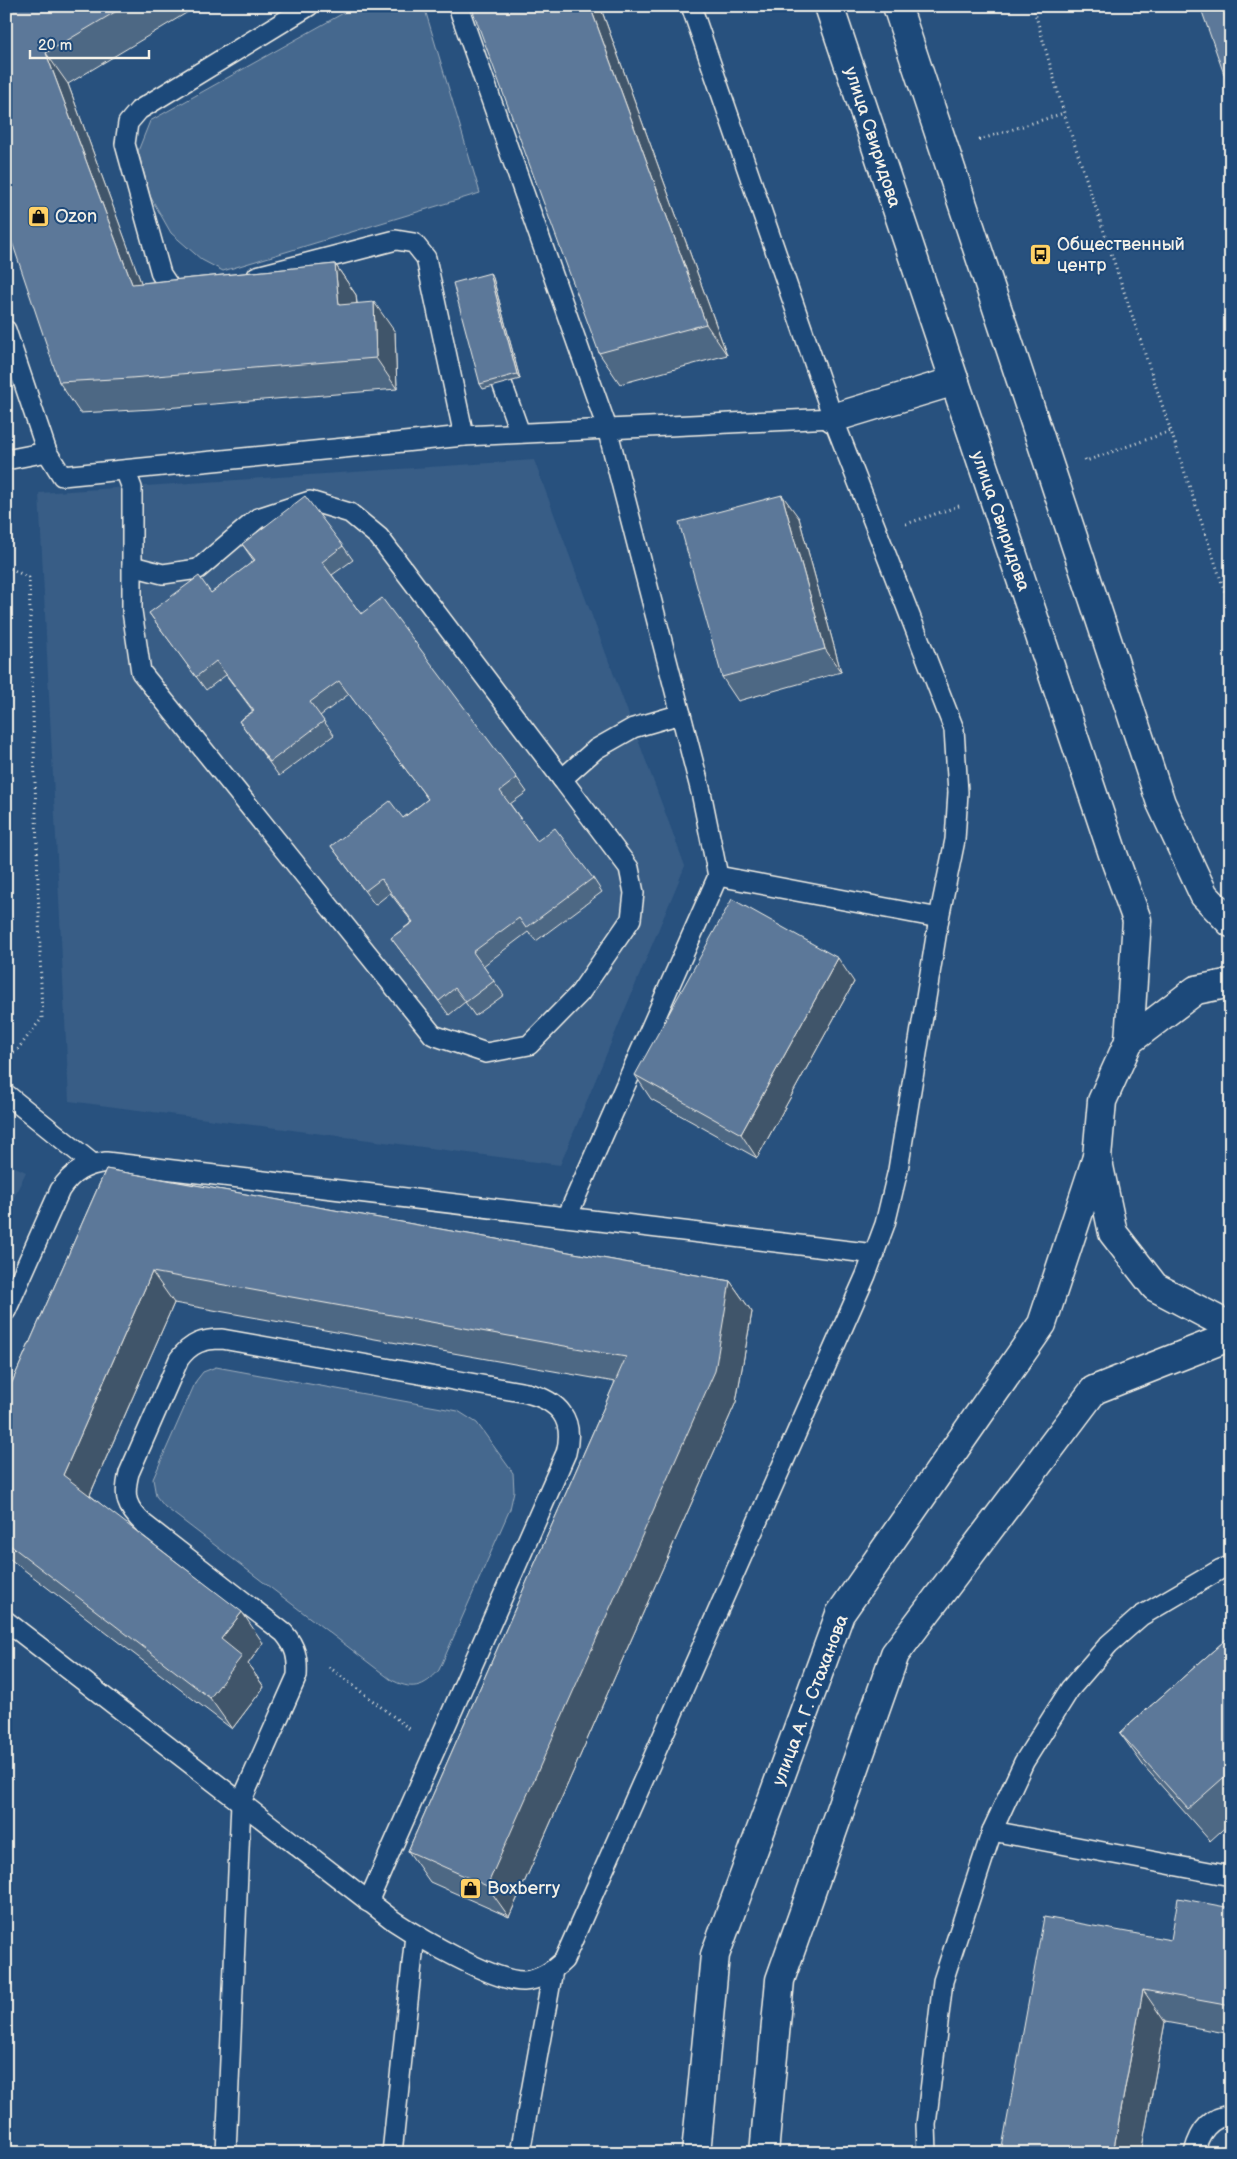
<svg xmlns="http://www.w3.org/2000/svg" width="1237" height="2159" viewBox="0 0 1237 2159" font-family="'Balsamiq Sans',sans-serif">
	<rect width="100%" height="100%" fill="#28517e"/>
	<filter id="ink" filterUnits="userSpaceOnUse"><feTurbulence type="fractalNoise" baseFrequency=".02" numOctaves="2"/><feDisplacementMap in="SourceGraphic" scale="10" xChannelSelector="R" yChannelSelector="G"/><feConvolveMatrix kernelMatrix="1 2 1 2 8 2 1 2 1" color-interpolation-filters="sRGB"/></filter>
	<g filter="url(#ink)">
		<g fill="#375d86">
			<polygon points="534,460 685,866 560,1165 69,1101 39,493"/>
			<polygon points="6,1163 26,1172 6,1214"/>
		</g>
		<g fill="#45688e" stroke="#9cacbb">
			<polygon points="356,6 418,6 426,13 480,193 223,271 202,260 171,233 150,196 138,151 150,121"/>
			<path d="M216,1367L458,1411L477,1423L513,1473L514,1491L510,1509L439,1670C424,1688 411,1691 390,1679L165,1507L156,1496L153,1479L196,1381L203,1372Z"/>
		</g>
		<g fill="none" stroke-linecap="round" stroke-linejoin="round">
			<defs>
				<g id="lane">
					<polyline points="458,6 607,428 701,792 718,876 939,918"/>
					<polyline points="257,276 396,240 414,243 426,258 464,436"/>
					<polyline points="187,293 171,289 161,274 125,144 128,123 139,110 309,6"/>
					<polyline points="6,330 47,452"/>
					<polyline points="502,383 520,433"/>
					<polyline points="6,460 47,452 62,476 464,436 833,418"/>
					<polyline points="125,470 132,488 132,611 141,672 433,1035 486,1053 529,1045 580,993 631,919 634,893 629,868 562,779 596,749 633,728 681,714"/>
					<polyline points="132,566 163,574 198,569 258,518 310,501 350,513 379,537 562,779"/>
					<polyline points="6,1094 93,1164"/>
					<polyline points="567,1217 718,876"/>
					<path d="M6,1311L60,1190C72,1172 85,1165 106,1162L875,1254"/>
					<path d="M6,1621L394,1921C420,1938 494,1982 524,1981C540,1980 553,1971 564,1960L866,1275L885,1224L898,1170L939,918L955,840L958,792L954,729L833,418L691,6"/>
					<polyline points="992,1831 1231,1876"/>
					<path d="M226,2153L241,1802L297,1676C298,1658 296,1647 284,1633L144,1524C126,1507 123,1497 129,1473L179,1359C191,1343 203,1339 222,1339L527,1393C559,1401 575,1419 566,1453L368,1902"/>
					<polyline points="392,2153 415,1935"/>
					<polyline points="520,2153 553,1970"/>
					<polyline points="927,2153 926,2125 943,1981 992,1831 1024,1762 1070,1689 1109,1644 1141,1616 1221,1569 1231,1566"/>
					<path d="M1194,2153C1199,2133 1209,2117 1231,2115"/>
				</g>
				<polyline id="street" points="833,418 955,381"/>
				<g id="secondary">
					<polyline points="829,6 1113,854 1137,920 1129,1041"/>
					<polyline points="897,6 1161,803 1204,895 1231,923"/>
					<polyline points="1231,983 1196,990 1129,1041 1102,1101 1097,1157 1113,1233 1155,1287 1231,1327"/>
					<polyline points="696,2153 715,1955 840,1614 1042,1324 1097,1157"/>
					<polyline points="764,2153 780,1980 895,1654 1094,1390 1231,1336"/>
				</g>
			</defs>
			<use href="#lane" stroke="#f4f1e8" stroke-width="22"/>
			<use href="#street" stroke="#f4f1e8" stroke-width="31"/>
			<use href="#secondary" stroke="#f4f1e8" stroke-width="31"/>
			<g stroke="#f4f1e8" stroke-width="3" stroke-dasharray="1 4" stroke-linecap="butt">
				<polyline points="1033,6 1064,113 1231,610"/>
				<polyline points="979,140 1064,113"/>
				<polyline points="1085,459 1086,461 1171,431"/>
				<polyline points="906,524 959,506"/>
				<polyline points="6,566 29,578 42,1018 18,1049 6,1058"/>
				<polyline points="329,1667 411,1730"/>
			</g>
			<use href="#lane" stroke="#1f4a7a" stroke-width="19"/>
			<use href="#street" stroke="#1f4a7a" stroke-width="28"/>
			<use href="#secondary" stroke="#1f4a7a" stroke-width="28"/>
		</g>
		<g fill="#4e6784" stroke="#f4f1e8">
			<polygon points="6,6 198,6 68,84 141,283 335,264 356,295 357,303 395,332 397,389 153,409 80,413 59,382"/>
			<polygon points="600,6 727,355 620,384 599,353"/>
			<polygon points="490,273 493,278 520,379 483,389 480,384"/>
			<polygon points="799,518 841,672 738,701 722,677"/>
			<polygon points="242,544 343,546 353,560 332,575 361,614 517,778 527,792 510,804 537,841 593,878 602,892 536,941 528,932 483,966 504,995 475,1016 465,1002 449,1015 391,938 412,922 390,893 375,905 331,846 403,818 428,799 349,694 320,716 334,735 279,776 239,721 253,711 226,675 206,690 149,613 211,593 254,561"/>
			<polygon points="854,982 757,1158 651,1099 635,1075"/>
			<polygon points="106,1169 730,1281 752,1312 736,1402 509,1917 430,1882 408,1851 615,1382 174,1303 90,1495 263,1643 248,1664 264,1687 232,1729 6,1556 6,1396"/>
			<polygon points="1231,1635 1231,1822 1210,1841 1143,1765 1120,1733"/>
			<polygon points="1231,1908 1231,2034 1165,2022 1141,2153 1001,2153 1171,1940"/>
		</g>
		<g fill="#40546b" stroke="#f4f1e8">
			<polygon points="590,6 600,6 727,355 706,324"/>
			<polygon points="46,53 68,84 153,315 132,284"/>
			<polygon points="335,264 356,295 360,336 339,305"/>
			<polygon points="490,273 493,278 520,379 517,374"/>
			<polygon points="374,302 395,332 397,389 376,358"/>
			<polygon points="782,495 799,518 841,672 825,649"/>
			<polygon points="838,958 854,982 757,1158 741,1134"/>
			<polygon points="152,1272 174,1303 85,1506 63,1475"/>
			<polygon points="730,1281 752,1312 736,1402 509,1917 487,1886"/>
			<polygon points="242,1612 263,1643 248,1664 264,1687 232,1729 210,1698 221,1639"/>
			<polygon points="1143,1990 1165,2022 1141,2153 1113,2153"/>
		</g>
		<g fill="#5b7899" stroke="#f4f1e8">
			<polygon points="6,6 125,6 46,53 132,284 335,264 339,305 374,302 376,358 131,378 59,382 6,224"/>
			<polygon points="471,6 590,6 706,324 599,353"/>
			<polygon points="1200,6 1231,6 1231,94"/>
			<polygon points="490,273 517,374 480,384 453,283"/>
			<polygon points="782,495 825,649 722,677 679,522"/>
			<polygon points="305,496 343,546 322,562 361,614 382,598 517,778 500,791 537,841 555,828 593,878 526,928 519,918 473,952 494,981 466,1002 455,988 439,1001 391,938 413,922 381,879 365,891 331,846 390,801 403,818 428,799 339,681 310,702 324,721 270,762 239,721 254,711 216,661 196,677 149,613 199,576 211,593 255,560 242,544"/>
			<polygon points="732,899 838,958 741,1134 635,1075"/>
			<polygon points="106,1169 730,1281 715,1371 487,1886 408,1851 626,1357 152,1272 63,1475 242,1612 221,1639 242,1656 210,1698 6,1542 6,1396"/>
			<polygon points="1231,1635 1231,1771 1188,1809 1120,1733"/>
			<polygon points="1178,1898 1231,1908 1231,2006 1143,1990 1113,2153 1001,2153 1044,1917 1171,1940"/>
		</g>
	</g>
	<defs>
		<symbol id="shop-square" viewBox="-11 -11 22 22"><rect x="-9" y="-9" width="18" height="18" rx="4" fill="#ffd166" stroke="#1f4a7a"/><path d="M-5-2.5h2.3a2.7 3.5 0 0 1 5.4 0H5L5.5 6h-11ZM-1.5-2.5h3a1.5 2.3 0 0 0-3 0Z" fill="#111"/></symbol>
		<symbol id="bus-square" viewBox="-11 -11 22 22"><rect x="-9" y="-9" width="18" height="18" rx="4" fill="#ffd166" stroke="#1f4a7a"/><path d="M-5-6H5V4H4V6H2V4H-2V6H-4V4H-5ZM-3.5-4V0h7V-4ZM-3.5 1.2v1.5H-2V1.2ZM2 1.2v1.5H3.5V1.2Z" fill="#111"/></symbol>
	</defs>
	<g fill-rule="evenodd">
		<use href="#shop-square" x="26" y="204" width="25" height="25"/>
		<use href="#bus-square" x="1028" y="242" width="25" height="25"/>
		<use href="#shop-square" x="458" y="1876" width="25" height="25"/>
	</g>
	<g text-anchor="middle" stroke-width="4" stroke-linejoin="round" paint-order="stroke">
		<g font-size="18" fill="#f4f1e8" stroke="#1f4a7a">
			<text transform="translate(873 137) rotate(72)" y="6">улица Свиридова</text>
			<text transform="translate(1001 521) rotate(71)" y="6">улица Свиридова</text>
			<text transform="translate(810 1700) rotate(-69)" y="6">улица А. Г. Стаханова</text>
		</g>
		<g font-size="18" fill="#f4f1e8" stroke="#1f4a7a" text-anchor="start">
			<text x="55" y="222">Ozon</text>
			<text x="1057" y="250">Общественный<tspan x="1057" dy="21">центр</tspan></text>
			<text x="487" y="1894">Boxberry</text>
		</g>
	</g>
	<rect width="1237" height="2159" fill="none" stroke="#1f4a7a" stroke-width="25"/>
	<rect x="12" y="12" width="1212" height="2134" fill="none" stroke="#f4f1e8" stroke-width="2" filter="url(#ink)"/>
	<path d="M30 50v8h119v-8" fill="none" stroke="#f4f1e8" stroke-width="2.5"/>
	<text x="38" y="50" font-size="15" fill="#f4f1e8" stroke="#1f4a7a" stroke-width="4" paint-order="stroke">20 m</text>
</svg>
